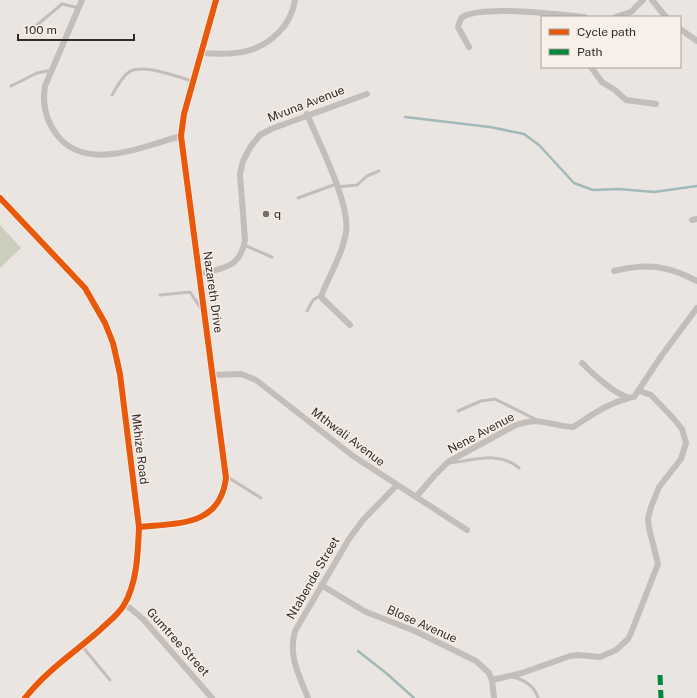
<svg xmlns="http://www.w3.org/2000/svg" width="697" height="698" viewBox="0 0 697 698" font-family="'Public Sans',sans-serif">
	<rect width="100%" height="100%" fill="#eae5e0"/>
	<polygon fill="#cccebc" points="0,225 21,248 0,268"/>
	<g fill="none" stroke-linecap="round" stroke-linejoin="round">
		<g stroke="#9fbab9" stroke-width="2.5">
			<polyline points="405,117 490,127 524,134 539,145 574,183 593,190 619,189 654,192 697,186"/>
			<polyline points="358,651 386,673 414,698"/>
		</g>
		<g stroke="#c3beba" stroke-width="3">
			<polyline points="37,25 62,4 79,8"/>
			<polyline points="11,86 37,73 52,70"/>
			<path d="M112,95C117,87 121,78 129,72C142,63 177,77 193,81"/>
			<polyline points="337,187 357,185 367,176 379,171"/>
			<polyline points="298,198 336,184"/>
			<polyline points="244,245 272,257"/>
			<polyline points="160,295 190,292 202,310"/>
			<polyline points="307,311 313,300 321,295"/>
			<polyline points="458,411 481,401 495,399 537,420"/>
			<path d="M449,463C473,461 498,450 519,468"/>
			<polyline points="226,476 261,498"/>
			<polyline points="82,646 110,680"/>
			<path d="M512,677C523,679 535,686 538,698"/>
		</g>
		<g stroke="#c3beba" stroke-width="6">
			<path d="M82,0L45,86C42,104 46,121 57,135C86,173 144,146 181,136"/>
			<polyline points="652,0 666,17"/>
			<polyline points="615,17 631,12 643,0"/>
			<polyline points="680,29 697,41"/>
			<path d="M469,47L458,27L461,18C480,4 560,15 585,17"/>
			<path d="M202,53C231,55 257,55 279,32C288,23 293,13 295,0"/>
			<polyline points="591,67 602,82 615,90 626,100 656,104"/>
			<path d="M307,114C318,141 351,205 346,232C343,253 330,274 322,294V298L350,325"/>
			<path d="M0,198L85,288L105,323L113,343L120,374L139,527C138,553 137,583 124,605C118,615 108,622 100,630C75,652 46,671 25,698"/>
			<polyline points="692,220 697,219"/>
			<path d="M614,271C646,263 667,265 697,281"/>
			<path d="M199,274C224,268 240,268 245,240L240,174L243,161L251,146L260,135L271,129L367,94"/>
			<path d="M582,363C591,372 622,402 634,397L662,355L697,308"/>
			<polyline points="214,375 241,374 256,380 353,456 467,530"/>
			<path d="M416,497L434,476L448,462L514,426C541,415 548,426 573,427C592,415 606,404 629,398"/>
			<path d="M139,527C177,523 220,527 226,478L181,136L184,114L216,0"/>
			<polyline points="321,585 366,612 415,631 476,661 489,673 492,680 494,698"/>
			<polyline points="124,605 130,608 143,619 212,698"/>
			<polyline points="492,680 522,673 570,656 578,655 600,657 616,650 628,639 631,633 658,564 649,528 648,518 651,507 659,487 681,459 686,443 682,429 674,419 651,395 640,391"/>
			<path d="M308,698C299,675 288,656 295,631L349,539L363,520L397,485"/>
		</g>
		<polyline stroke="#00873e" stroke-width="5" stroke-dasharray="10 5" stroke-linecap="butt" points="660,675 661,698"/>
		<defs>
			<g id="cycleway">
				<path d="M0,198L85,288L105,323L113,343L120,374L139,527C138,553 137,583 124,605C118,615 108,622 100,630C75,652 46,671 25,698"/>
				<path d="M139,527C177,523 220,527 226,478L181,136L184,114L216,0"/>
			</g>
		</defs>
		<use href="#cycleway" stroke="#f7efe8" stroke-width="8"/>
		<use href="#cycleway" stroke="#e8590c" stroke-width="6"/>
	</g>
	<circle fill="#736c68" stroke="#f7efe8" stroke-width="1.5" cx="266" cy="214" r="4"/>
	<g text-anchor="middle" stroke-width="3" stroke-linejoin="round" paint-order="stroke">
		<g font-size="12" fill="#332b28" stroke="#f7efe8">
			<text transform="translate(306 104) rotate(-21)" y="4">Mvuna Avenue</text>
			<text transform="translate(213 292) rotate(82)" y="4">Nazareth Drive</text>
			<text transform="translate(481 433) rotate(-28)" y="4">Nene Avenue</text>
			<text transform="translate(348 437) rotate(37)" y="4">Mthwali Avenue</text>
			<text transform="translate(140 449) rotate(83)" y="4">Mkhize Road</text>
			<text transform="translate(313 578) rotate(-60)" y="4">Ntabende Street</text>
			<text transform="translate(422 624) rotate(24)" y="4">Blose Avenue</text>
			<text transform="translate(178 642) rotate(48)" y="4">Gumtree Street</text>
		</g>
		<g font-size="12" fill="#332b28" stroke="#f7efe8" text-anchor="start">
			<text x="274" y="218">q</text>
		</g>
	</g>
	<rect x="541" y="16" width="140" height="52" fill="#f7efe8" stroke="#a9a19b"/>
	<rect x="549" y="29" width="20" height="6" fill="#e8590c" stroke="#a9a19b"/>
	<text x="577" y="36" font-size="12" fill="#332b28">Cycle path</text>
	<rect x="549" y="49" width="20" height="6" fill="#00873e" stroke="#a9a19b"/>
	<text x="577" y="56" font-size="12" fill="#332b28">Path</text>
	<path d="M18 34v6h116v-6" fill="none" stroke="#332b28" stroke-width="2"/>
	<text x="24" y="34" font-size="12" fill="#332b28" stroke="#f7efe8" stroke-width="3" paint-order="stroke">100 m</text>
</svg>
